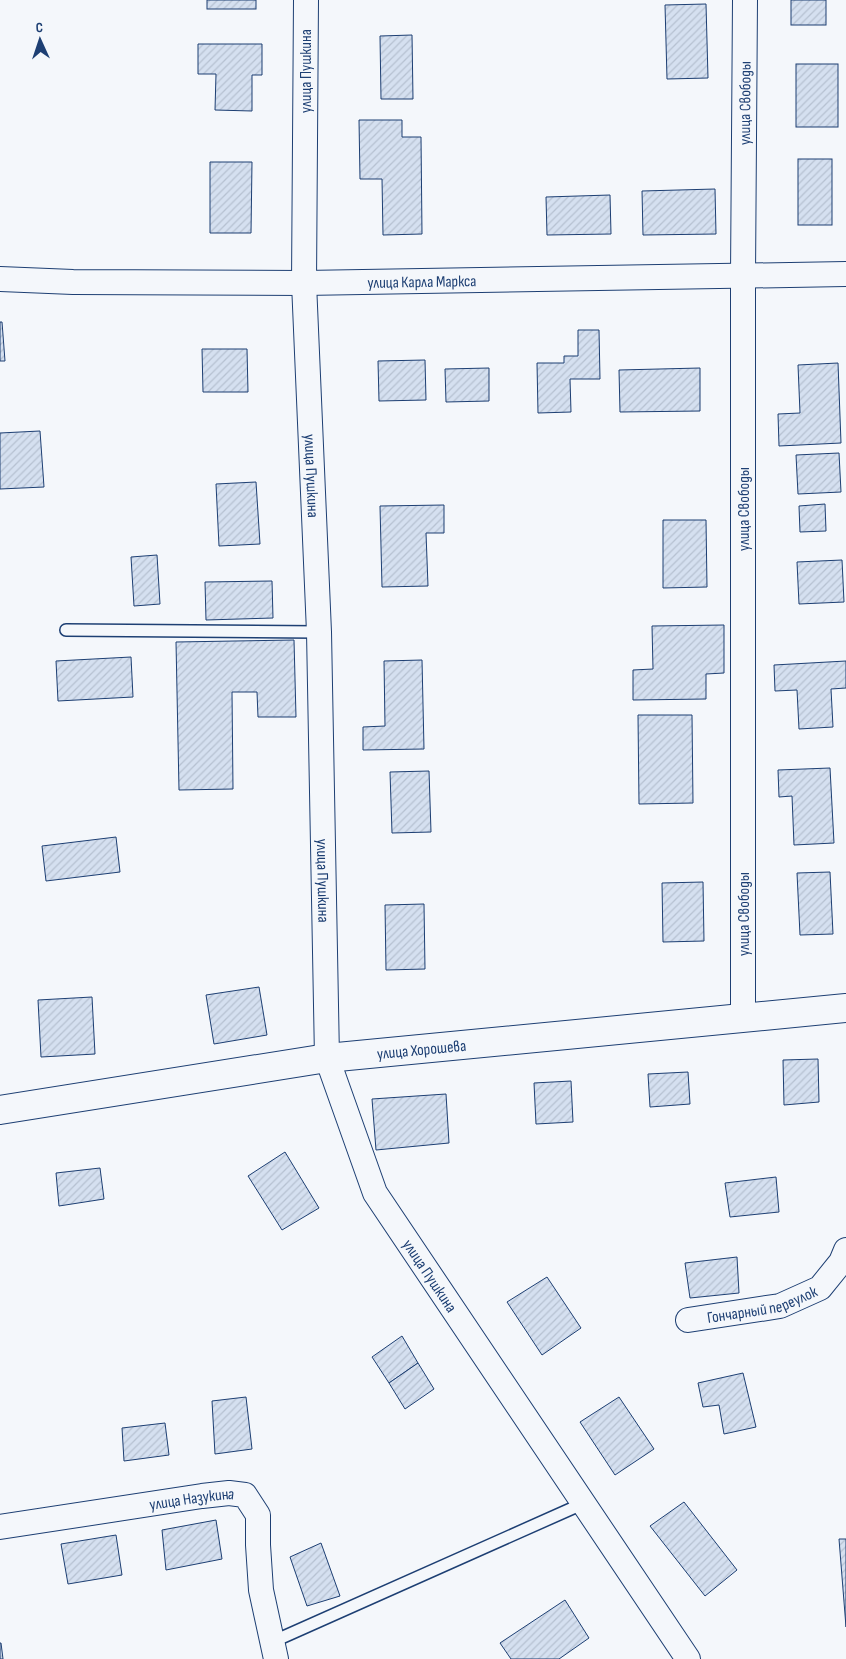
<svg xmlns="http://www.w3.org/2000/svg" width="846" height="1659" viewBox="0 0 846 1659" font-family="'Sofia Sans Condensed',sans-serif">
	<defs>
		<pattern id="building-hatch" width="6" height="6" patternUnits="userSpaceOnUse" patternTransform="scale(1.25)"><rect width="6" height="6" fill="#d5e0f0"/><path d="M-1 1l2-2M0 6l6-6M5 7l2-2" fill="none" stroke="#b6c1d1"/></pattern>
	</defs>
	<rect width="100%" height="100%" fill="#f4f7fb"/>
	<g fill="url(#building-hatch)" stroke="#1d3f73">
		<rect x="207" y="0" width="49" height="9"/>
		<rect x="791" y="0" width="35" height="25"/>
		<polygon points="706,4 708,78 667,79 665,5"/>
		<polygon points="412,35 413,99 381,99 380,36"/>
		<polygon points="198,44 262,44 262,75 252,75 252,111 215,110 216,74 198,74"/>
		<rect x="796" y="64" width="42" height="63"/>
		<polygon points="359,120 402,120 402,137 421,137 422,234 383,235 382,179 360,179"/>
		<rect x="798" y="159" width="34" height="66"/>
		<polygon points="210,162 252,162 251,233 210,233"/>
		<polygon points="715,189 716,234 643,235 642,191"/>
		<polygon points="610,195 611,234 547,235 546,197"/>
		<polygon points="0,322 2,322 5,361 0,361"/>
		<polygon points="578,330 599,330 600,379 570,379 571,412 538,413 537,363 564,363 564,356 578,356"/>
		<polygon points="202,349 247,349 248,392 203,392"/>
		<polygon points="425,360 426,400 379,401 378,361"/>
		<polygon points="838,363 841,443 779,446 778,414 800,413 798,365"/>
		<polygon points="489,368 489,401 446,402 445,369"/>
		<polygon points="700,368 700,411 620,412 619,370"/>
		<polygon points="40,431 44,487 0,489 0,433"/>
		<polygon points="839,453 841,492 798,494 796,455"/>
		<polygon points="256,482 260,544 219,546 216,484"/>
		<polygon points="825,504 826,531 800,532 799,506"/>
		<polygon points="444,505 444,533 426,533 428,586 382,587 380,506"/>
		<polygon points="663,520 706,520 707,587 663,588"/>
		<polygon points="157,555 160,604 134,606 131,557"/>
		<polygon points="842,560 844,602 799,604 797,562"/>
		<polygon points="272,581 273,618 206,620 205,582"/>
		<polygon points="724,625 724,673 706,674 706,699 633,700 633,670 653,669 652,626"/>
		<polygon points="294,640 296,717 258,717 257,692 232,692 233,789 179,790 176,642"/>
		<polygon points="131,657 133,697 58,701 56,661"/>
		<polygon points="422,660 424,749 363,750 363,727 385,726 384,661"/>
		<polygon points="846,661 846,688 831,689 833,727 799,729 797,690 775,691 774,665"/>
		<polygon points="638,715 692,715 693,803 639,804"/>
		<polygon points="830,768 834,843 794,845 792,796 779,797 778,770"/>
		<polygon points="429,771 431,832 392,833 390,772"/>
		<polygon points="116,837 120,872 46,881 42,846"/>
		<polygon points="830,872 833,934 800,935 797,873"/>
		<polygon points="703,882 704,941 663,942 662,883"/>
		<polygon points="424,904 425,969 386,970 385,905"/>
		<polygon points="259,987 267,1035 214,1044 206,995"/>
		<polygon points="92,997 95,1054 41,1057 38,1000"/>
		<polygon points="818,1059 819,1102 784,1105 783,1060"/>
		<polygon points="688,1072 690,1104 650,1107 648,1074"/>
		<polygon points="571,1081 573,1122 536,1124 534,1083"/>
		<polygon points="446,1094 449,1143 376,1150 372,1099"/>
		<polygon points="285,1152 319,1208 282,1230 248,1176"/>
		<polygon points="100,1168 104,1199 59,1206 56,1173"/>
		<polygon points="776,1177 779,1212 730,1217 725,1183"/>
		<polygon points="737,1257 739,1293 690,1298 685,1263"/>
		<polygon points="547,1277 581,1328 542,1355 507,1302"/>
		<polygon points="402,1336 418,1363 389,1383 372,1357"/>
		<polygon points="418,1363 434,1389 405,1409 389,1383"/>
		<polygon points="743,1373 756,1427 724,1434 719,1405 703,1407 698,1383"/>
		<polygon points="246,1397 252,1449 215,1454 212,1401"/>
		<polygon points="619,1397 654,1449 615,1475 580,1422"/>
		<polygon points="165,1423 169,1455 124,1461 122,1428"/>
		<polygon points="684,1502 737,1570 705,1596 650,1526"/>
		<polygon points="216,1520 222,1559 166,1570 162,1530"/>
		<polygon points="116,1535 122,1575 68,1584 61,1544"/>
		<polygon points="839,1539 846,1539 846,1627"/>
		<polygon points="321,1543 340,1596 307,1606 290,1557"/>
		<polygon points="565,1600 589,1638 559,1659 511,1659 500,1643"/>
		<polygon points="0,1643 1,1643 3,1659 0,1659"/>
	</g>
	<g fill="none" stroke-linecap="round" stroke-linejoin="round">
		<defs>
			<g id="lane">
				<polyline points="66,630 319,632"/>
				<polyline points="272,1642 582,1504"/>
			</g>
			<g id="street">
				<path id="s1" d="M306,0L304,283L319,632L327,1058L375,1193L688,1659"/>
				<path id="s2" d="M0,279L73,282L304,283L846,274"/>
				<path id="s3" d="M743,1017V275L745,0"/>
				<path id="s4" d="M688,1320L780,1306L820,1288L841,1262L846,1250"/>
				<path id="s5" d="M0,1527L202,1496L229,1493L245,1495L258,1515V1545L261,1590L276,1659"/>
			</g>
			<g id="secondary">
				<path id="s6" d="M0,1110L327,1058L846,1008"/>
			</g>
		</defs>
		<use href="#lane" stroke="#1d3f73" stroke-width="14"/>
		<use href="#street" stroke="#1d3f73" stroke-width="26"/>
		<use href="#secondary" stroke="#1d3f73" stroke-width="30"/>
		<use href="#lane" stroke="#f4f7fb" stroke-width="11"/>
		<use href="#street" stroke="#f4f7fb" stroke-width="24"/>
		<use href="#secondary" stroke="#f4f7fb" stroke-width="28"/>
	</g>
	<g text-anchor="middle" stroke-width="4" stroke-linejoin="round" paint-order="stroke">
		<g font-size="16" fill="#1d3f73" stroke="#f4f7fb">
			<text transform="translate(305 71) rotate(-90)" y="6">улица Пушкина</text>
			<text dy="6" stroke="none"><textPath href="#s3" startOffset="914">улица Свободы</textPath></text>
			<text dy="6" stroke="none"><textPath href="#s2" startOffset="422">улица Карла Маркса</textPath></text>
			<text dy="6" stroke="none"><textPath href="#s1" startOffset="476">улица Пушкина</textPath></text>
			<text transform="translate(743 509) rotate(-90)" y="6">улица Свободы</text>
			<text dy="6" stroke="none"><textPath href="#s1" startOffset="881">улица Пушкина</textPath></text>
			<text transform="translate(743 914) rotate(-90)" y="6">улица Свободы</text>
			<text dy="6" stroke="none"><textPath href="#s6" startOffset="426">улица Хорошева</textPath></text>
			<text dy="6" stroke="none"><textPath href="#s1" startOffset="1301">улица Пушкина</textPath></text>
			<text dy="6" stroke="none"><textPath href="#s4" startOffset="76">Гончарный переулок</textPath></text>
			<text dy="6" stroke="none"><textPath href="#s5" startOffset="194">улица Назукина</textPath></text>
		</g>
	</g>
	<g transform="translate(40 40) rotate(357)" stroke="#f4f7fb" stroke-width="4" paint-order="stroke">
	<path d="M0-4L9 19L0 12L-9 19Z" fill="#1d3f73"/>
	<text y="-8" font-size="14" font-weight="bold" text-anchor="middle" fill="#1d3f73">С</text>
	</g>
</svg>
